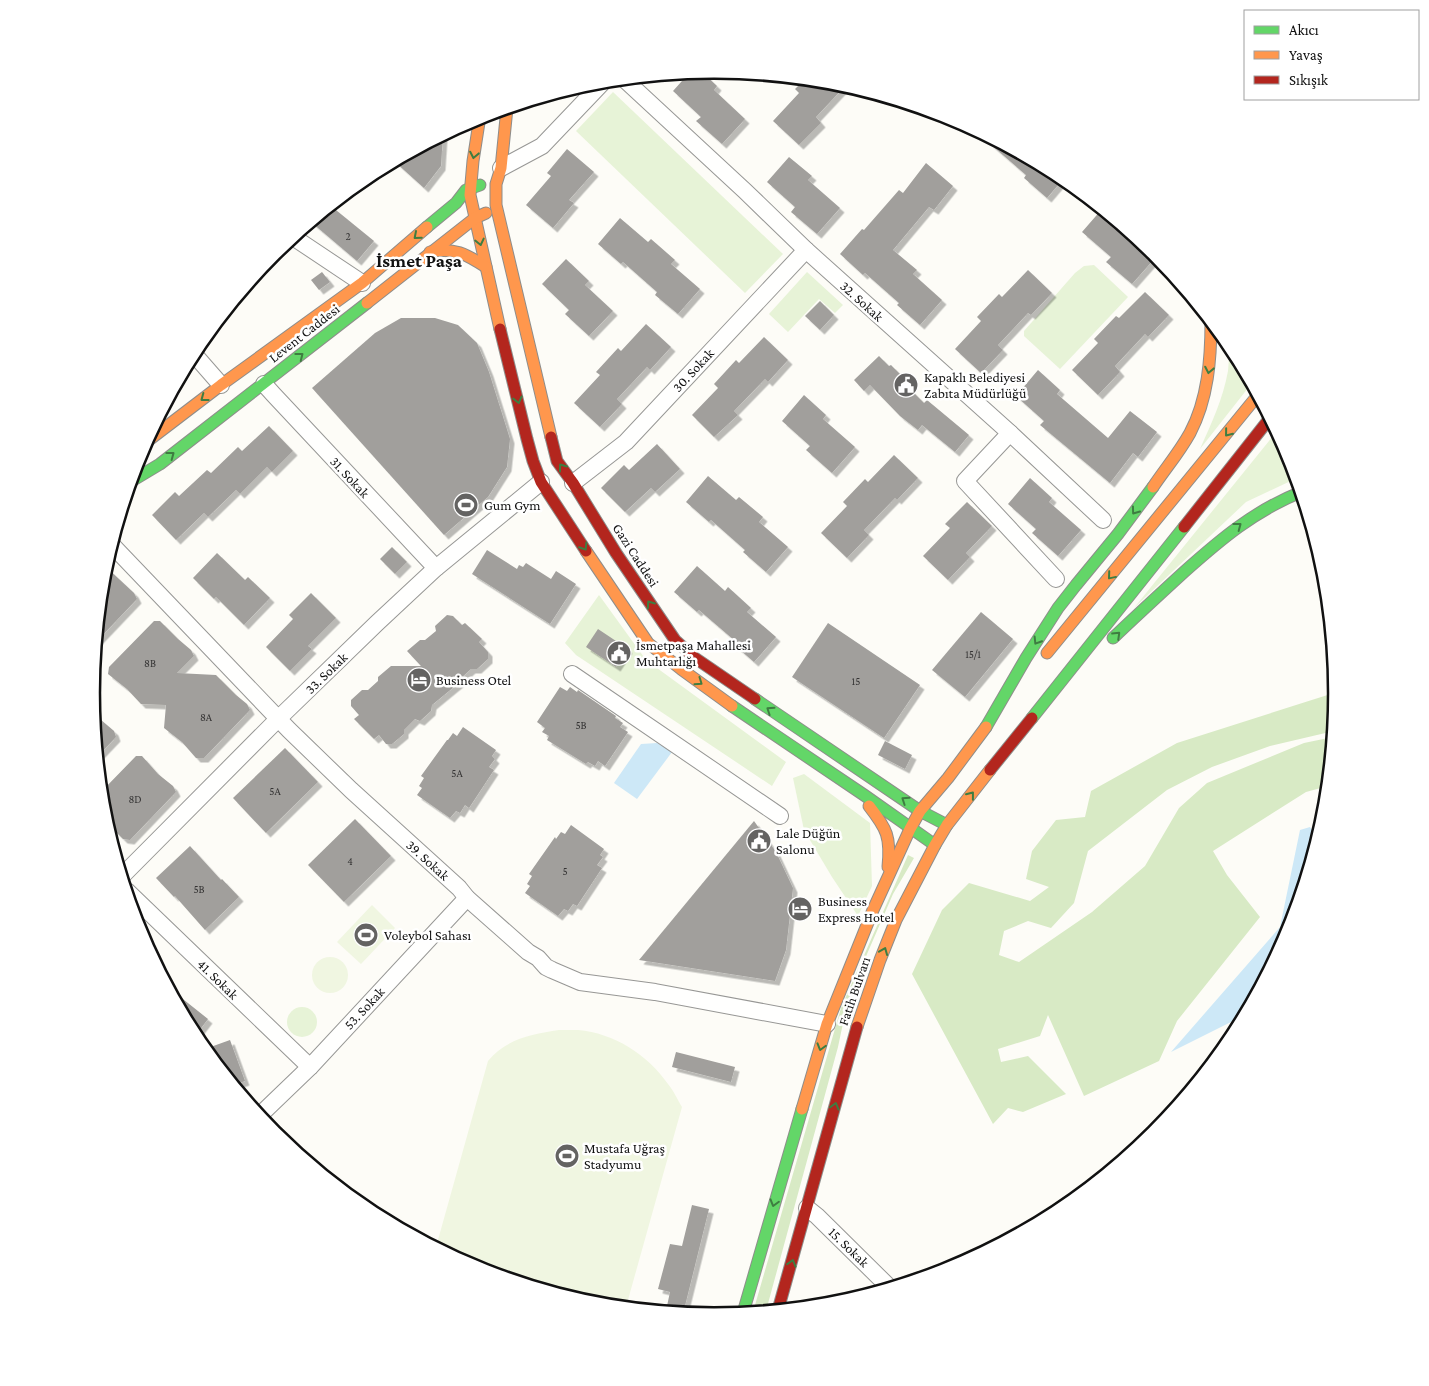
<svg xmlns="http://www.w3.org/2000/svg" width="1429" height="1386" viewBox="0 0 1429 1386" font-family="'Crimson Pro',serif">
	<defs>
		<filter id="shadow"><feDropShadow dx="4.5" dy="4.5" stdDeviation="0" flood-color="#0004"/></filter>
	</defs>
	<rect width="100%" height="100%" fill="#fdfcf7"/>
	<g fill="#e7f3d7">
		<polygon points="613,92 783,254 745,293 576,131"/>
		<polygon points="1094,265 1128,297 1060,369 1024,336 1024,331 1075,273 1084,266"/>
		<polygon points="807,272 843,305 835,313 819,299 788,332 769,314"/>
		<path d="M1229,343L1252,383L1200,449C1211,424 1223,399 1228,371C1229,362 1229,352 1229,343Z"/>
		<polygon points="1277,431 1290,455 1297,478 1246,502 1134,608"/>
		<polygon points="599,595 646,660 786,762 772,786 576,655 565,643"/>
		<polygon points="804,774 870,823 872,886 858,916 832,877 804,830 793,778"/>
		<circle cx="302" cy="1022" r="15"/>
	</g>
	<g fill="#d8eac5">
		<polygon points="1337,692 1334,731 1270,746 1212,767 1167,790 1088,851 1074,903 1051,928 1028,921 1004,931 999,955 1019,962 1092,912 1145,866 1179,808 1207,783 1304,743 1333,737 1328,786 1306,792 1213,851 1227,875 1260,917 1177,1021 1159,1061 1084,1096 1048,1015 1040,1036 998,1049 1001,1062 1028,1056 1066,1094 1023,1112 1008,1108 993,1124 912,974 942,910 969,883 1030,901 1049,887 1026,879 1032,851 1056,820 1085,817 1091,791 1177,743"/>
		<polygon points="908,855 914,858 893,894 854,984 846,1009 838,1047 766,1311 753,1312 841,1008"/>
	</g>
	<g fill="#f0f6e1">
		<polygon points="372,905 395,928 361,964 337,942"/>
		<circle cx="330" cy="975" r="18"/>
		<path d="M559,1030C565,1030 572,1030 578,1030C614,1033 648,1055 668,1084C674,1091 677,1099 682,1107L626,1307L593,1304L476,1268L436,1247L488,1061C506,1039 532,1034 559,1030Z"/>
	</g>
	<g fill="#cde8f7">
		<polygon points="657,743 672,752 637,799 614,783 641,744"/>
		<polygon points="1310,827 1313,832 1319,835 1290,932 1245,1015 1171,1052 1280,927 1300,830"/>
	</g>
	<g fill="#a19f9c" filter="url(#shadow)">
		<polygon points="701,71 717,86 714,90 745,119 722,144 696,121 701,117 673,91 690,72"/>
		<polygon points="805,79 836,82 846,85 816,117 821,123 799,145 773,121 799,93 795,89"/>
		<polygon points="443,135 441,166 424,188 394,161"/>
		<polygon points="993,139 1061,175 1064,178 1047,198 1024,178 1026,175 989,143"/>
		<polygon points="567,149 594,172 569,200 574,203 553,228 526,205 551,176 547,173"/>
		<polygon points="789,157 812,176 808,180 840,208 817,234 791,212 795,207 767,182"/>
		<polygon points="926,163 953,186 934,210 929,207 893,250 917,270 913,274 942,300 920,325 897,305 899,303 865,273 863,275 840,254 862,229 864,230 899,190 903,193"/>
		<polygon points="331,206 374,241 357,261 311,222"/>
		<polygon points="1102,209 1125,228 1123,230 1155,258 1132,284 1106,262 1111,257 1082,232"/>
		<polygon points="620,218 648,242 651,239 675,260 671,264 700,289 678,314 655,295 657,292 623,262 621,264 598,244"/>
		<polygon points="566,259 589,281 585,285 613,311 589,336 565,314 569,310 542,284"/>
		<polygon points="1028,270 1052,293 1031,315 1028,313 998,345 1003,350 981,373 955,349 981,321 977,317 999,294 1002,297"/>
		<polygon points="322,272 330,282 319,290 311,280"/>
		<polygon points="1145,292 1169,315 1148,337 1145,334 1115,366 1120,372 1098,395 1072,370 1098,343 1094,339 1116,316 1119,318"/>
		<polygon points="820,301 834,315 820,330 805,316"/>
		<polygon points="401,318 435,318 458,325 477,343 489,372 510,439 507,467 488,497 444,535 312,388 375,333"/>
		<polygon points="646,324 671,347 650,370 647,367 617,399 622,404 600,427 574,403 600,375 596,372 618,348 621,351"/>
		<polygon points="764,337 788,360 768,382 765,379 734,411 738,415 714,437 692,415 718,388 714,384 736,360 739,363"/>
		<polygon points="879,356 889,366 891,365 904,378 901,380 924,403 927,400 969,435 955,452 922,425 918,430 900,416 870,385 864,391 854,380"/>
		<polygon points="1038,370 1060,390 1057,394 1108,438 1130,411 1157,432 1138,457 1133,453 1110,483 1040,425 1044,421 1016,396"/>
		<polygon points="804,395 826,415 823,419 855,447 832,473 806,450 810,446 782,421"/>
		<polygon points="269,426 293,451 272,472 267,467 240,494 236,490 208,517 204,513 176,540 152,515 175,492 179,496 207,470 211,473 238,447 242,451"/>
		<polygon points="657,444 680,469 655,492 651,488 625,512 601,488 624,465 629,470"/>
		<polygon points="894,455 918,478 897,500 895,498 864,530 869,535 847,558 821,533 847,506 843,502 865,479 868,482"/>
		<polygon points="708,476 736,500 739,497 763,517 759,522 788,547 766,572 743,552 745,550 711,520 709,522 686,502"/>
		<polygon points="1030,478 1052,498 1049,502 1081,530 1058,556 1032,533 1036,529 1008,504"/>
		<polygon points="967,502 992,526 966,553 970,557 948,580 923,556 950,528 945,524"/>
		<polygon points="392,547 407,562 395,574 380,559"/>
		<polygon points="487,550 517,569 519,565 523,567 526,563 551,579 556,571 576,584 550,624 472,574"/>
		<polygon points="217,553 245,580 248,577 270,598 244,625 216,597 214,599 193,578"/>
		<polygon points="105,566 134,593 137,599 97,641"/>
		<polygon points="697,566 725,591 728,587 751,608 747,612 776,637 754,662 731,642 734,640 699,610 697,612 674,592"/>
		<polygon points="311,593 336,618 308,646 312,649 290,671 266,647 293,619 289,615"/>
		<polygon points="981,612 1013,639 965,697 932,670"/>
		<polygon points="447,615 453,616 462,625 465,623 482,639 479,642 488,652 488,659 477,669 471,669 460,679 460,682 432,705 431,711 420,721 415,719 404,730 404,734 392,744 386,744 379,735 374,739 354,719 359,715 351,706 351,700 362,690 368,690 378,681 378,677 391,666 421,666 407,651 420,640 425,640 436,631 435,626"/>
		<polygon points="154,621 160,621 178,639 191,650 194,656 177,673 216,675 236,695 247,704 250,710 204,758 196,758 182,742 164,728 166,705 141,704 127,689 108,674 109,667"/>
		<polygon points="828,623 920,685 884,738 792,677"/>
		<polygon points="598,629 628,649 616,667 586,647"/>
		<polygon points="560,687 567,691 570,687 577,692 578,690 616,716 615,718 623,723 620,727 628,732 605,766 598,761 595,766 588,762 586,764 547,740 549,736 542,732 545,728 537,722"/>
		<polygon points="94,714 114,731 116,737 98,756"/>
		<polygon points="463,727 496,750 492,756 495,759 489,767 494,770 469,808 465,805 460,813 456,811 450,818 417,795 422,788 419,786 424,778 421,776 447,740 448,740 453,733 457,736"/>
		<polygon points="885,741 912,755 905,769 878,755"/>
		<polygon points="285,748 318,782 266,833 233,798"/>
		<polygon points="136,756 142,756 158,774 173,786 176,792 130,840 123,839 105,821 103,814 101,792"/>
		<polygon points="355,819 391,856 344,902 308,865"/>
		<polygon points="754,821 776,852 793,888 786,950 775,981 639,960"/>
		<polygon points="571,825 604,849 600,855 603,857 597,865 602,868 577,906 573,904 568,911 564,909 558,916 525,893 530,886 527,884 532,876 529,874 555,837 556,839 561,832 565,834"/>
		<polygon points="190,846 221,880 222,879 239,897 205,930 175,896 174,897 156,878"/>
		<polygon points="169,988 208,1019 195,1036 177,1002"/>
		<polygon points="230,1040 245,1081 234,1085 205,1049"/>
		<polygon points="676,1052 735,1067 731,1082 672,1067"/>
		<polygon points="692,1205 709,1209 684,1310 667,1306 670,1292 658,1289 670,1244 682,1246"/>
	</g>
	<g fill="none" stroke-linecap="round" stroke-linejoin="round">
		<defs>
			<g id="street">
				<polyline points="624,79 745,191 806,250 1010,433 1103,520"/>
				<polyline points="501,168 542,146 604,81"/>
				<polyline points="293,237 362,283"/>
				<polyline points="193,353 221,385"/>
				<polyline points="264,384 273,394 436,568"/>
				<polyline points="1010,433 965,481 1056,579"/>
				<polyline points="573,483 626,442 806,250"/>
				<polyline points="112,545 289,730 351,790 459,888 467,898 528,952 538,958 546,967 552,970 580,982 655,992 827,1024"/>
				<polyline points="572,674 780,816"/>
				<polyline points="122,876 278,719 377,623 436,568 541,482"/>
				<polyline points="127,891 310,1067"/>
				<polyline points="259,1116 310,1067 467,898"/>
				<polyline points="807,1208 817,1216 890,1288"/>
			</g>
			<g id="fast">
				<polyline points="427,227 456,203 466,190 480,185"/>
				<polyline points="130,482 160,464 367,303"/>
				<path d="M1113,638C1136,616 1160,594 1184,572C1221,539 1254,511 1301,492"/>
				<polyline points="755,699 920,811 947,825"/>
				<polyline points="732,706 864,795 935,845"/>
				<polyline points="1032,718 1184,527"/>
				<polyline points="986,727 1026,658 1058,608 1076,585 1118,534 1153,487"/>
				<polyline points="743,1313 802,1109"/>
			</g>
			<g id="slow">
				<polyline points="507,108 501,168 496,184 496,205 551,437"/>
				<polyline points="480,116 473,161 470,195 500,329"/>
				<path d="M430,252C454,247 466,254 486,267"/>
				<polyline points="367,303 475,218 486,213"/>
				<polyline points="145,443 221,385 362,283 427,227"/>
				<path d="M1153,487C1165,469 1179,453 1190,433C1208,399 1211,359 1211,321"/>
				<polyline points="586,551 648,643 681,669 732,706"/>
				<polyline points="1047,653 1258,395"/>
				<path d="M869,806C887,829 891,837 888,867"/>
				<polyline points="857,1027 880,960 896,920 935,845 947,825 990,770"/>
				<polyline points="802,1109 827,1024 873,910 910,829 920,811 948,778 986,727"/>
			</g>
			<g id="jam">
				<polyline points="500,329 527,439 533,461 541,482 586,551"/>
				<polyline points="551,437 557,461 573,483 616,553 675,640 695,658 755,699"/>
				<polyline points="1184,527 1270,418"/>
				<polyline points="990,770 1032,718"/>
				<polyline points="778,1310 857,1027"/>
			</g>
		</defs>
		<use href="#street" stroke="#979795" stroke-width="18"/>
		<use href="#fast" stroke="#8e8d8b" stroke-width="13"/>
		<use href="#slow" stroke="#8e8d8b" stroke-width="13"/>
		<use href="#jam" stroke="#8e8d8b" stroke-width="13"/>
		<use href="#street" stroke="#fffffe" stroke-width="16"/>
		<use href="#fast" stroke="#63d668" stroke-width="11"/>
		<use href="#slow" stroke="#ff974d" stroke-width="11"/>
		<use href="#jam" stroke="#b3261e" stroke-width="11"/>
	</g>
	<defs><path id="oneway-chevron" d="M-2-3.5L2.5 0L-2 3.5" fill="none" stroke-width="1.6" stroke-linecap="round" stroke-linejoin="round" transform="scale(1.25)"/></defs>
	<g stroke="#3e7d41">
		<use href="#oneway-chevron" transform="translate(474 155) rotate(101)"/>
		<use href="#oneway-chevron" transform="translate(417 236) rotate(139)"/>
		<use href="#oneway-chevron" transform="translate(480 242) rotate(77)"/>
		<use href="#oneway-chevron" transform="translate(300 356) rotate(-38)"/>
		<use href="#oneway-chevron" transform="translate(1209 370) rotate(101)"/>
		<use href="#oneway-chevron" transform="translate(204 398) rotate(143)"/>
		<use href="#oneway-chevron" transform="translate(518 400) rotate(76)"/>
		<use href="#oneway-chevron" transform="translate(1228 433) rotate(129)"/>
		<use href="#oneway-chevron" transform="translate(171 455) rotate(-37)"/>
		<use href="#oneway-chevron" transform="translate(562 467) rotate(-126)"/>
		<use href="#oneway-chevron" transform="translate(1135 511) rotate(126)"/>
		<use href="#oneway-chevron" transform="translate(1238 526) rotate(-37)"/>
		<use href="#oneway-chevron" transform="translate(584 547) rotate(57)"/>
		<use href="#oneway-chevron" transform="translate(1111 576) rotate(130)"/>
		<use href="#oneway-chevron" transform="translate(650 604) rotate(-125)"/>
		<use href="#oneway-chevron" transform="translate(1117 635) rotate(-44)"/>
		<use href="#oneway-chevron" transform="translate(1037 641) rotate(122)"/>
		<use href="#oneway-chevron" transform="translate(699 682) rotate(35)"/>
		<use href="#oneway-chevron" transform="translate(770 710) rotate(-146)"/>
		<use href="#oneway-chevron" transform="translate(971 795) rotate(-52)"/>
		<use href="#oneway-chevron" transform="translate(905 800) rotate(-146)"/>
		<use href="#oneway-chevron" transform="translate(884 951) rotate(-68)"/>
		<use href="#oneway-chevron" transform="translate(821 1047) rotate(106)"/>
		<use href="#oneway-chevron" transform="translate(835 1106) rotate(-75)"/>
		<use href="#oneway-chevron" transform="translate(774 1203) rotate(106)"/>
		<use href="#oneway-chevron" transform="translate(792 1263) rotate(-74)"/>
	</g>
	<defs>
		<symbol id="civic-disc" viewBox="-11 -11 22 22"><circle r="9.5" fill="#646362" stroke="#fff"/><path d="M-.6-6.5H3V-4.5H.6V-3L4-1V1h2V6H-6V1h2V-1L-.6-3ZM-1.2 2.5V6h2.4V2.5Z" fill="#fff"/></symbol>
		<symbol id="stadium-disc" viewBox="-11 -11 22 22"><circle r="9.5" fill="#646362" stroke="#fff"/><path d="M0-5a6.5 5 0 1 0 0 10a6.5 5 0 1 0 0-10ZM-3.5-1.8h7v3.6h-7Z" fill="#fff"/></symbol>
		<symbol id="hotel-disc" viewBox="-11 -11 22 22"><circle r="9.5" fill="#646362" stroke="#fff"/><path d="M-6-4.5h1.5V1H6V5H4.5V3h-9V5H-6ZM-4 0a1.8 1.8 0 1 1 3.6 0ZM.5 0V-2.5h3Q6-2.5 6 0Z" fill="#fff"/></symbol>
	</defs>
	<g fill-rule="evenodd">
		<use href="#civic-disc" x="892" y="371" width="28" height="28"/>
		<use href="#stadium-disc" x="452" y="491" width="28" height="28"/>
		<use href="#civic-disc" x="605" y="639" width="28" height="28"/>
		<use href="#hotel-disc" x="405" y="666" width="28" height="28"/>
		<use href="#civic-disc" x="745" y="827" width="28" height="28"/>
		<use href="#hotel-disc" x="786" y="895" width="28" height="28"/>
		<use href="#stadium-disc" x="352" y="921" width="28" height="28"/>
		<use href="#stadium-disc" x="553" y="1142" width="28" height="28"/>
	</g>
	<g text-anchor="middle" stroke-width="5" stroke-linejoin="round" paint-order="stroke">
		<g font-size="11" fill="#353434">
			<text x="348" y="240">2</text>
			<text x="973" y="658">15/1</text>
			<text x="150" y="667">8B</text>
			<text x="856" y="685">15</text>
			<text x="206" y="721">8A</text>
			<text x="581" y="729">5B</text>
			<text x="457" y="777">5A</text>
			<text x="275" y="795">5A</text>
			<text x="135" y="803">8D</text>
			<text x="350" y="865">4</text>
			<text x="565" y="875">5</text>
			<text x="199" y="893">5B</text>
		</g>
		<g font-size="14" fill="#111" stroke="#fff">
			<text transform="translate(862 301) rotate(42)" y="5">32. Sokak</text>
			<text transform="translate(304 333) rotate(-38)" y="5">Levent Caddesi</text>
			<text transform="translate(693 370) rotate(-47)" y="5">30. Sokak</text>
			<text transform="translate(350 477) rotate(47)" y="5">31. Sokak</text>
			<text transform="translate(636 555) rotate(57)" y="5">Gazi Caddesi</text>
			<text transform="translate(326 673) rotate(-44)" y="5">33. Sokak</text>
			<text transform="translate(428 860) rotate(42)" y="5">39. Sokak</text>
			<text transform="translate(218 979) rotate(44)" y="5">41. Sokak</text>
			<text transform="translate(854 991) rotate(-71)" y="5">Fatih Bulvarı</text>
			<text transform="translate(364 1008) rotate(-47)" y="5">53. Sokak</text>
			<text transform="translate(849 1247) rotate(44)" y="5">15. Sokak</text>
		</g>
		<g font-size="14" fill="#111" stroke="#fff" text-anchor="start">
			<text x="924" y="382">Kapaklı Belediyesi<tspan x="924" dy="16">Zabıta Müdürlüğü</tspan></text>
			<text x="484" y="510">Gum Gym</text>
			<text x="636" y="650">İsmetpaşa Mahallesi<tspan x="636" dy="16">Muhtarlığı</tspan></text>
			<text x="436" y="685">Business Otel</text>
			<text x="776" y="838">Lale Düğün<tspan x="776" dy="16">Salonu</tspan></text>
			<text x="818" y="906">Business<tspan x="818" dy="16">Express Hotel</tspan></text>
			<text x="384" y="940">Voleybol Sahası</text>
			<text x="584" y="1153">Mustafa Uğraş<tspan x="584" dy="16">Stadyumu</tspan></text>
		</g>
		<g font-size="19" font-weight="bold" fill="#111" stroke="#fff">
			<text x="419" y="267">İsmet Paşa</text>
		</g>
	</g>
	<path d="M0 0H1429V1386H0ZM100 693a614 614 0 1 1 1228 0a614 614 0 1 1-1228 0Z" fill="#fff" fill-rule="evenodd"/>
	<path fill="none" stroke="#111" stroke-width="2.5" d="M100 693a614 614 0 1 1 1228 0a614 614 0 1 1-1228 0Z"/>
	<rect x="1244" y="10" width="175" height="90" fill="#ffffff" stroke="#a0a0a0"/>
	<rect x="1254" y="26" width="25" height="8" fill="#63d668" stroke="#a0a0a0"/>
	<text x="1289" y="35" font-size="15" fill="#111111">Akıcı</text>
	<rect x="1254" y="51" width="25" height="8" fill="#ff974d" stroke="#a0a0a0"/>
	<text x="1289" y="60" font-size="15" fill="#111111">Yavaş</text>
	<rect x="1254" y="76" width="25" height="8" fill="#b3261e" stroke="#a0a0a0"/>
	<text x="1289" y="85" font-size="15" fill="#111111">Sıkışık</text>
</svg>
